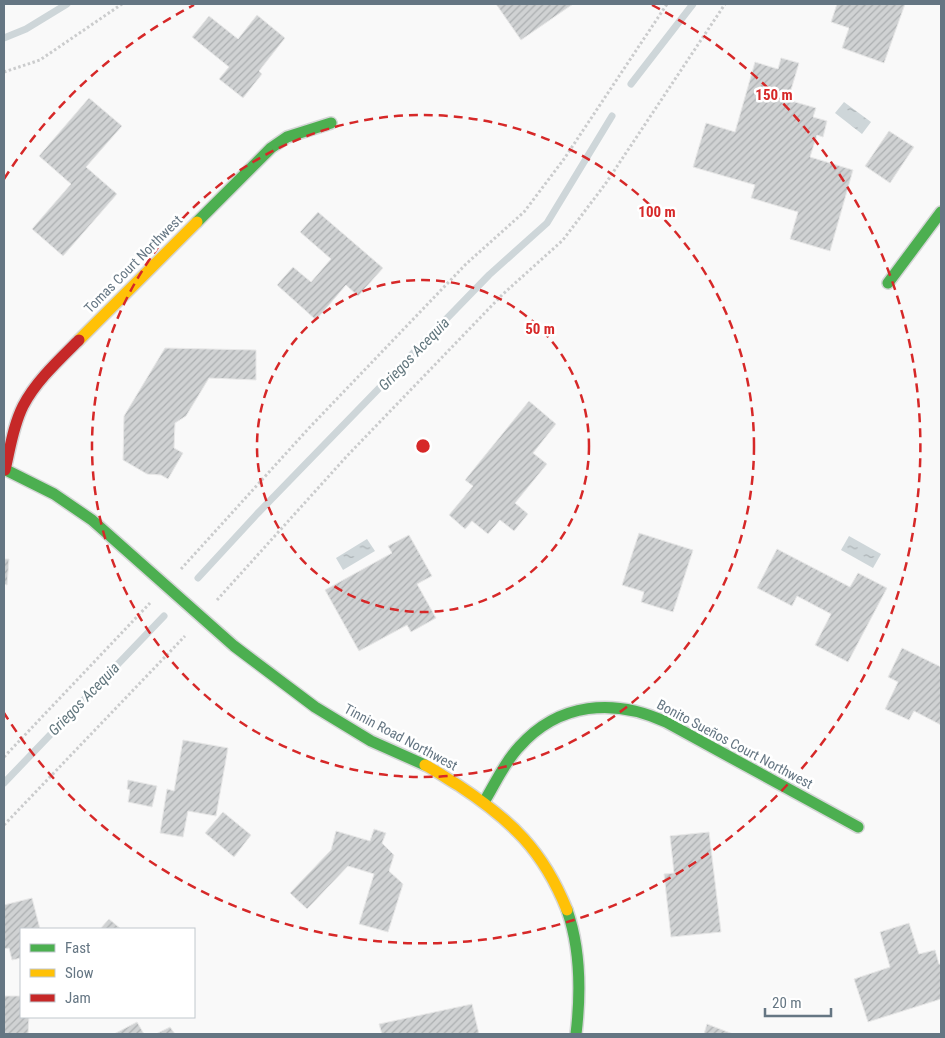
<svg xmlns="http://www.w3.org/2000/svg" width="945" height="1038" viewBox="0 0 945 1038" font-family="'Roboto Condensed',sans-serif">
	<defs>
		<pattern id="water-ripples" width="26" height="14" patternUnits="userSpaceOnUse" patternTransform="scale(1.25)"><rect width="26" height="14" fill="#ced6d9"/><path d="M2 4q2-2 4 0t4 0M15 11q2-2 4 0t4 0" fill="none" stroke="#abb2b5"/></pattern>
		<pattern id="building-hatch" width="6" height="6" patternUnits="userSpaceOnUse" patternTransform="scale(1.25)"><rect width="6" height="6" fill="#d0d2d3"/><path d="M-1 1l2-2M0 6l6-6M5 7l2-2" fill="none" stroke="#acafb1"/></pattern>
	</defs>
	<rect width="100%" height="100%" fill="#f9f9f9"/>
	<g fill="url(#water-ripples)">
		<polygon points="844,102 871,122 862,134 835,113"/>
		<polygon points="849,536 881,554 873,568 841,550"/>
		<polygon points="367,539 375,551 343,570 336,558"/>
	</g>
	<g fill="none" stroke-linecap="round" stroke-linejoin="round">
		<g stroke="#ced6d9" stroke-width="7">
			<polyline points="4,38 26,29 67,4"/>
			<polyline points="631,84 693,4"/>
			<polyline points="198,578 257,514 489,275 547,223 612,116"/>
			<polyline points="4,783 164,616"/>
		</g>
	</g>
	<g fill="url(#building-hatch)" stroke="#e8e8e8">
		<polygon points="496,4 573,4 521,40"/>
		<polygon points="837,4 905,4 884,63 842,48 849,28 831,22"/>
		<polygon points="257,15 285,38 259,71 262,74 243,98 219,79 229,67 192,37 209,16 238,39"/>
		<polygon points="781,58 799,63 788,100 816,108 813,117 827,121 823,137 817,135 810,157 853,170 830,251 790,239 798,212 751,198 755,185 693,167 706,123 735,132 755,62 778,69"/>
		<polygon points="89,98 122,126 86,167 117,194 63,256 32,229 71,184 39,156"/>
		<polygon points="889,131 914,147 890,183 865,166"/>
		<polygon points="318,212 383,268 358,296 346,285 316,320 277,285 293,267 311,282 331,259 300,232"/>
		<polygon points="165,348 256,350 256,380 209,378 186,416 175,423 174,448 183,453 168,479 161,475 147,474 123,460 124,416"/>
		<polygon points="529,401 556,424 533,453 547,464 515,503 528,514 514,531 500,520 488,534 472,521 465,529 449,515 473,486 465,480"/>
		<polygon points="639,533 693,550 673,612 641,602 644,592 622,585"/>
		<polygon points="409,535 432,576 417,584 436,618 411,632 407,625 359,651 325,590 392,553 388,546"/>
		<polygon points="777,549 850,587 858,573 887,588 848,662 815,645 831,614 797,596 792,606 757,588"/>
		<polygon points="4,559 9,559 7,585 4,584"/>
		<polygon points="902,648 941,667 941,725 914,711 909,720 885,709 898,682 888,677"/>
		<polygon points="183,740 228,748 216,816 188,811 183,837 160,833 167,789 174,791"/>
		<polygon points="128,780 157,786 152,807 128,802 130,790 127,789"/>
		<polygon points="223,812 251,835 234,857 205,833"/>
		<polygon points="374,829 386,833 382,843 394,855 389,871 403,884 388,932 359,924 374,874 348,866 307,909 290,893 331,850 336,831 370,841"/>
		<polygon points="709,832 721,932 671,937 664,874 674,873 670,836"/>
		<polygon points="32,898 40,929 21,929 21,958 12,960 9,948 4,949 4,905"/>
		<polygon points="109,919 121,929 100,929"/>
		<polygon points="909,923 919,954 935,950 939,964 941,964 941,999 868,1022 854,979 890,967 880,932"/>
		<polygon points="4,996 21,996 21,1017 29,1017 28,1034 4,1034"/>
		<polygon points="472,1004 479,1034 382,1034 379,1024"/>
		<polygon points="137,1022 144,1034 114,1034"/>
		<polygon points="707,1024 733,1034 704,1034"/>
		<polygon points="170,1027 175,1034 156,1034"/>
	</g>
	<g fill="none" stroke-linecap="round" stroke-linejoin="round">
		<defs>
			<g id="fast">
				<polyline points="197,222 271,148 287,137 331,123"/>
				<polyline points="888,283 941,212"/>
				<polyline points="4,469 54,494 92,520 234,646 315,707 371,741 425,765"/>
				<path d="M484,802C495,784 504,763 519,747C559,702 614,698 666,722L858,827"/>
				<path d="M567,910C581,950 581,992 576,1034"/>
			</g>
			<g id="slow">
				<polyline points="79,340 197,222"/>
				<path d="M425,765C437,771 447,779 458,785C511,820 543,850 567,910"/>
			</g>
			<path id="jam" d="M5,470C10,449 13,426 23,406C36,381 59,360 79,340"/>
		</defs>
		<use href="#fast" stroke="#d5d6d7" stroke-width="14"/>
		<use href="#slow" stroke="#d5d6d7" stroke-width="14"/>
		<use href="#jam" stroke="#d5d6d7" stroke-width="14"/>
		<g stroke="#cbcccd" stroke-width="3" stroke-dasharray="2.5 2.5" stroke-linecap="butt">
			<polyline points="4,72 40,60 122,4"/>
			<polyline points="181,569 309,428 466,264 524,212 564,159 667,4"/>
			<polyline points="217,600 347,456 503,294 563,240 606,183 725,4"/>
			<polyline points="4,757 150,603"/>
			<polyline points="4,825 185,636"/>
		</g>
		<use href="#fast" stroke="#4caf50" stroke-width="11"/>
		<use href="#slow" stroke="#ffc107" stroke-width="11"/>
		<use href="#jam" stroke="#c62828" stroke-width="11"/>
	</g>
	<g fill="none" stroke="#d62828" stroke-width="2.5" stroke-dasharray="9 6">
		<circle cx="423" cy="446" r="166"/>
		<circle cx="423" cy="446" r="331"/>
		<path d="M4 179A497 497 0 0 1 194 5M652 5A497 497 0 1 1 4 713"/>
	</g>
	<g text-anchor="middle" stroke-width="5" stroke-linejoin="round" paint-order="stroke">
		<g font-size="14" fill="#657683" stroke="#fff">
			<text transform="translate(133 264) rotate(-45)" y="5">Tomas Court Northwest</text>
			<text transform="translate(401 737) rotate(28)" y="5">Tinnin Road Northwest</text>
			<text transform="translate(735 744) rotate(28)" y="5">Bonito Sueños Court Northwest</text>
		</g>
		<g font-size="15" font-style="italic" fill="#60757c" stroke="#fff">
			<text transform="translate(414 354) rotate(-46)" y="5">Griegos Acequia</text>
			<text transform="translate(84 699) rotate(-46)" y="5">Griegos Acequia</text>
		</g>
	</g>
	<circle cx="423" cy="446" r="8" fill="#d62828" stroke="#fff" stroke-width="2.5"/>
	<g font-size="15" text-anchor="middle" font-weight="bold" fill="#d62828" stroke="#fff" stroke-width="5" stroke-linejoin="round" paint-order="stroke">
		<text x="774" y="100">150 m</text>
		<text x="657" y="217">100 m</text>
		<text x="540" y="334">50 m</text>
	</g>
	<rect width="945" height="1038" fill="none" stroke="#657683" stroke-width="10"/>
	<rect x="20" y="928" width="175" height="90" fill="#ffffff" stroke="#c1c8cd"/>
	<rect x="30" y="944" width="25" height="8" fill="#4caf50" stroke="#c1c8cd"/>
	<text x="65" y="953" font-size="15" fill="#657683">Fast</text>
	<rect x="30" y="969" width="25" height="8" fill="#ffc107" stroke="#c1c8cd"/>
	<text x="65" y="978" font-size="15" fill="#657683">Slow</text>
	<rect x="30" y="994" width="25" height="8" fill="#c62828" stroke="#c1c8cd"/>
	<text x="65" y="1003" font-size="15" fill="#657683">Jam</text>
	<path d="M765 1008v8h66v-8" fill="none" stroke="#657683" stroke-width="2.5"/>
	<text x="772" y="1008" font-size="15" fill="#657683" stroke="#ffffff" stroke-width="4" paint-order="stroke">20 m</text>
</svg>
